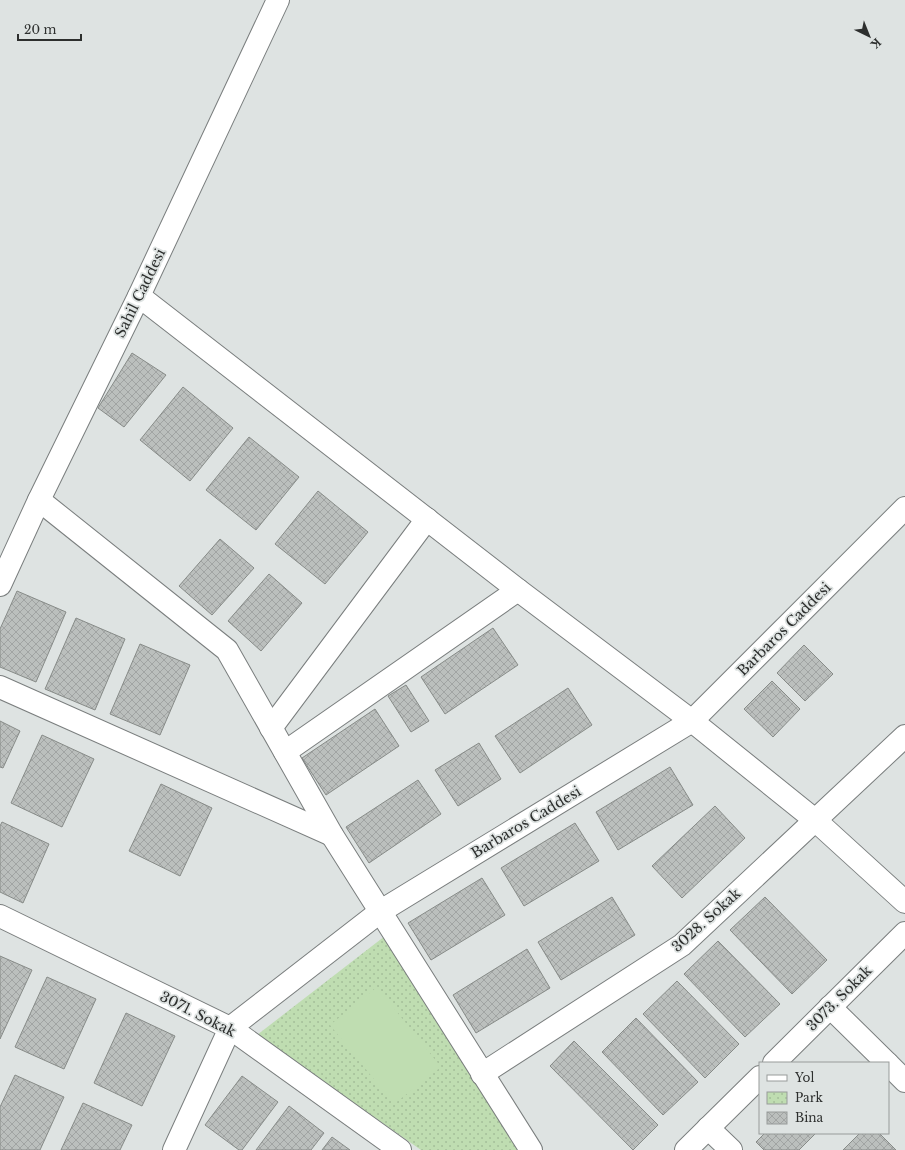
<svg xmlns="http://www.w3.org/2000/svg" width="905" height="1150" viewBox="0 0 905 1150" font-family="'Libre Baskerville',serif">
	<defs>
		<pattern id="park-dots" width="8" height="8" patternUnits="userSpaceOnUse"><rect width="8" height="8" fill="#bfddb1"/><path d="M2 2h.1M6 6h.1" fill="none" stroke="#a4be99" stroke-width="1.8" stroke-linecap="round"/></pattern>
		<pattern id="building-cross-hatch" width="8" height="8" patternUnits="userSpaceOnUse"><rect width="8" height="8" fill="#bbbfbd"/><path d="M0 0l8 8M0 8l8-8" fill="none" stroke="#a1a4a3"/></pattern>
	</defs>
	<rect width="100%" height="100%" fill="#dee3e2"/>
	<polygon fill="url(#park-dots)" points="385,936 525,1150 421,1150 257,1035"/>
	<polygon fill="#bfddb1" points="377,987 441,1067 394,1104 330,1025"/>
	<g fill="url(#building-cross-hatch)" stroke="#878b88">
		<polygon points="132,353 166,375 124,427 98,408"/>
		<polygon points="183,387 233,428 190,481 140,440"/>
		<polygon points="249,437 299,477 256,530 206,490"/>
		<polygon points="318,491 368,532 325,584 275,544"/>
		<polygon points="220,539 254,568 212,615 179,586"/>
		<polygon points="269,574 302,603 261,651 228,621"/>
		<polygon points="17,591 66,612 36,682 0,667 0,629"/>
		<polygon points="76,618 125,639 95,710 45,689"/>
		<polygon points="493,628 518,665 445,714 421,677"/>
		<polygon points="140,644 190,665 160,735 110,714"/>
		<polygon points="804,645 833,674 805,701 777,673"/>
		<polygon points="772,681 800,709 773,737 744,709"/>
		<polygon points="406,685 429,721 411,732 388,696"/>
		<polygon points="568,688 592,725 520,773 495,736"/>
		<polygon points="375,709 399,746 326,795 302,758"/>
		<polygon points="0,721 20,731 3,768 0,767"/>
		<polygon points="42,735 94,759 62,827 11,803"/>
		<polygon points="479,743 501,779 458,806 435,770"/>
		<polygon points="670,767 693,805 618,850 596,812"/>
		<polygon points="418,780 441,814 369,863 346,827"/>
		<polygon points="161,784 212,808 180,876 129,851"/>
		<polygon points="715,806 745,838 682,898 652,866"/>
		<polygon points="2,822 49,844 23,903 0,892 0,826"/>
		<polygon points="575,823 599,861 524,906 501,868"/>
		<polygon points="482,878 505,915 431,960 408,923"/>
		<polygon points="612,897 635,935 561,980 538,942"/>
		<polygon points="765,897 827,960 792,994 730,930"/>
		<polygon points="718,941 780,1004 745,1037 684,974"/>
		<polygon points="527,949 550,988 476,1033 453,995"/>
		<polygon points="0,956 32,970 0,1039"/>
		<polygon points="47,977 96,999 64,1069 15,1047"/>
		<polygon points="677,981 739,1044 705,1078 643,1014"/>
		<polygon points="126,1013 175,1036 142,1106 94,1083"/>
		<polygon points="636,1018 698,1082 663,1115 602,1052"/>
		<polygon points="574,1041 658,1125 633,1150 550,1066"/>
		<polygon points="15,1075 64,1097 40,1150 0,1150 0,1107"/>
		<polygon points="242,1076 278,1102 242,1150 239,1150 205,1125"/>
		<polygon points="83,1103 132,1125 120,1150 61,1150"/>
		<polygon points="289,1106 324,1133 311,1150 256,1150"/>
		<polygon points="765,1133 816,1133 799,1150 764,1150 756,1142"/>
		<polygon points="860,1133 879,1133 896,1150 843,1150"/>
		<polygon points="332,1137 350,1150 322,1150"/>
	</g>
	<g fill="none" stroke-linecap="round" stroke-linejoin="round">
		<defs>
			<g id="street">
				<polyline points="139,296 518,590 692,721 815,820 905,902"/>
				<polyline points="39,500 227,650 332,835 531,1150"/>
				<polyline points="0,687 332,835"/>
				<polyline points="271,728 427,519"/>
				<polyline points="285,752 518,590"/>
				<polyline points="0,916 230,1028 400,1150"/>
				<polyline points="830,1007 887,1063"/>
				<polyline points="774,1063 905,933"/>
				<polyline points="888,1064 905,1081"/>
				<polyline points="482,1074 682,945 905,736"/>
				<polyline points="708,1128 731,1150"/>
				<polyline points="174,1150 230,1028 381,911 692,721 905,508"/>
				<polyline points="686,1150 760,1077"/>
			</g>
			<polyline id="secondary" points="0,585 39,500 139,296 278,0"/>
		</defs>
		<use href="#street" stroke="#7a7e7e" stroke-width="24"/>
		<use href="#secondary" stroke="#7a7e7e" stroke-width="24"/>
		<use href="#street" stroke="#fff" stroke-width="22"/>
		<use href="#secondary" stroke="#fff" stroke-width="22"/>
	</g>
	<g text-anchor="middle" stroke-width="3.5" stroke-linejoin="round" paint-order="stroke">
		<g font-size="14" fill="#2d2f2e" stroke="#dee3e2">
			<text transform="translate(140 293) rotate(-64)" y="5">Sahil Caddesi</text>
			<text transform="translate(784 629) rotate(-45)" y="5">Barbaros Caddesi</text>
			<text transform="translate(526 822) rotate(-31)" y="5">Barbaros Caddesi</text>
			<text transform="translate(706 920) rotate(-42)" y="5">3028. Sokak</text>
			<text transform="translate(839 998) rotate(-45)" y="5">3073. Sokak</text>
			<text transform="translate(198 1014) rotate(27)" y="5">3071. Sokak</text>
		</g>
	</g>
	<rect x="759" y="1062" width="130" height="72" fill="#dee3e2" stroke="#979b9a"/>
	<rect x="767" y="1075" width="20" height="6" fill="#ffffff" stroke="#979b9a"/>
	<text x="795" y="1082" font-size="12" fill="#2d2f2e">Yol</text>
	<rect x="767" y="1092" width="20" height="12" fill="url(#park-dots)" stroke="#979b9a"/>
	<text x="795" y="1102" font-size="12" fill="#2d2f2e">Park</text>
	<rect x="767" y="1112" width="20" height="12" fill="url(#building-cross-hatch)" stroke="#979b9a"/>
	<text x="795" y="1122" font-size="12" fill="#2d2f2e">Bina</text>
	<g transform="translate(869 36) rotate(137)" stroke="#dee3e2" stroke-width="3" paint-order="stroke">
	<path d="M0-3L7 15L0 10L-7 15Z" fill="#2d2f2e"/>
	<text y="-6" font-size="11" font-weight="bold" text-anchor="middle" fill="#2d2f2e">K</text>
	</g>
	<path d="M18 34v6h63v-6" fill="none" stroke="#2d2f2e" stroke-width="2"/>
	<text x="24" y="34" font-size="12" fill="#2d2f2e" stroke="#dee3e2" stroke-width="3" paint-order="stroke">20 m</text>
</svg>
